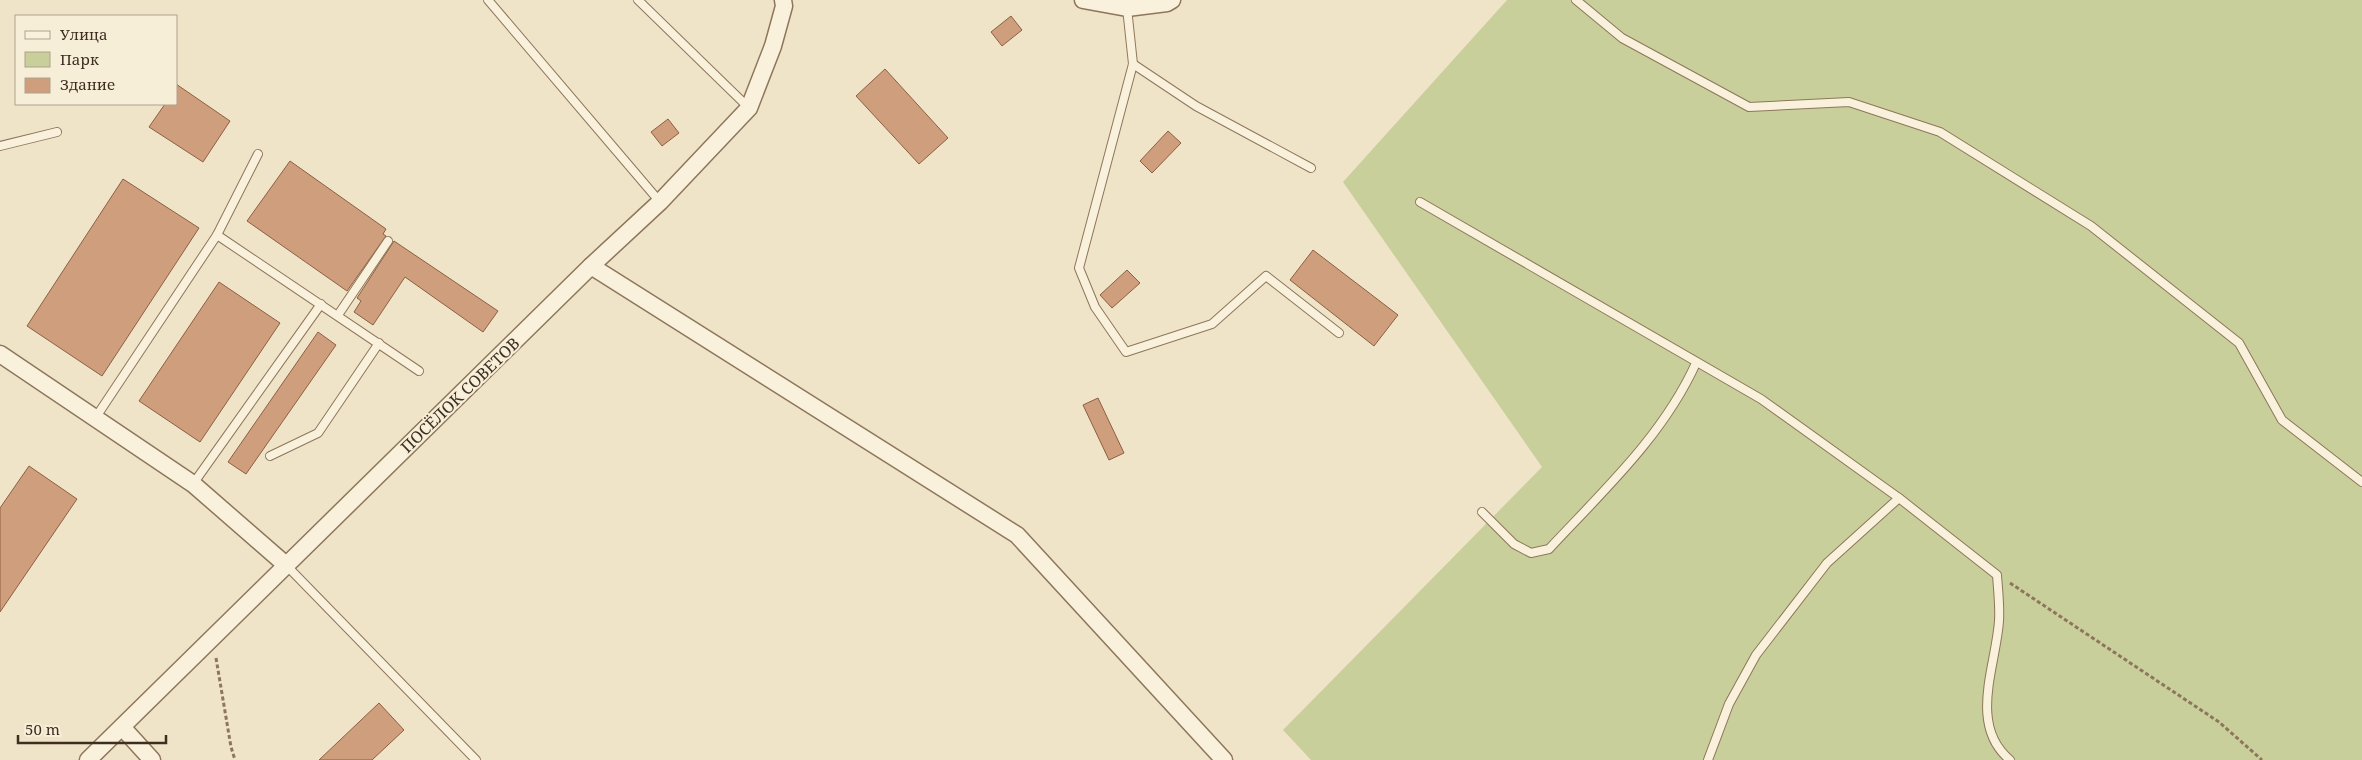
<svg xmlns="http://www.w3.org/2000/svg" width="2362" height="760" viewBox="0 0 2362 760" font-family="'Noto Serif',serif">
	<rect width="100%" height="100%" fill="#f0e4c8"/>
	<polygon fill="#c9cf9b" points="1507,0 2362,0 2362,760 1311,760 1283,730 1542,467 1343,182"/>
	<g fill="#cf9f7d" stroke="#8d5f41">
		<polygon points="1011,16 1022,30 1002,46 991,32"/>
		<polygon points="885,69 948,138 919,164 856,96"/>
		<polygon points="176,84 230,121 203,162 149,127 165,104 176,104"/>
		<polygon points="668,119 679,133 662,146 651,132"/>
		<polygon points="1168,131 1181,143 1152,173 1140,161"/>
		<polygon points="290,161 386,229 383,234 386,236 347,291 247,221"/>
		<polygon points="123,179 199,228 102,376 27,326"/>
		<polygon points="394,241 498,311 483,332 405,277 373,325 354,312 361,301 357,298"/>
		<polygon points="1313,250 1398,315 1374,346 1290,280"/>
		<polygon points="1127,270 1140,283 1112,308 1100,295"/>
		<polygon points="219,282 280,323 200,442 139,401"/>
		<polygon points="318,332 336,345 246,474 228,462"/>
		<polygon points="1098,398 1124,453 1109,460 1083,405"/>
		<polygon points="29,466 77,499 0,612 0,508"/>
		<polygon points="379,703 404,730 372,760 319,760"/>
	</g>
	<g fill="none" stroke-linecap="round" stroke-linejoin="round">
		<defs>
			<g id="lane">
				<polyline points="488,0 660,202"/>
				<polyline points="638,0 749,108"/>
				<polyline points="1576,0 1622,38 1749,107 1849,102 1940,132 2091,226 2239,343 2282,420 2362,482"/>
				<polyline points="1127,8 1133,64 1079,268 1095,307 1126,352 1212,324 1266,276 1339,333"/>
				<polyline points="1133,64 1196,106 1311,168"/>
				<polyline points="0,146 57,132"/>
				<path d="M1420,202L1761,399L1899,498L1997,575C1998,590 2000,606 1999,621C1996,666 1968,725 2010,760"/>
				<polyline points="217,235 419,371"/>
				<polyline points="338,315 388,241"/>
				<polyline points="96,417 217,235 258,154"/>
				<polyline points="270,456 318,433 379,343"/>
				<polyline points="193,484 321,304"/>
				<path d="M1482,512L1514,544L1531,553L1549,549C1603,491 1663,436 1696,363"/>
				<polyline points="286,565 476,760"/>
				<polyline points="1708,760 1729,704 1756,655 1827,563 1899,498"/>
			</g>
			<g id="street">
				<polyline points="1083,0 1127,8 1167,3 1172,0"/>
				<polyline points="591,266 1017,535 1224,760"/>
				<polyline points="0,354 193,484 286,565"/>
				<polyline points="122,727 152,760"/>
				<polyline points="88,760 591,266 660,202 749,108 773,46 784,6 783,0"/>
			</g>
		</defs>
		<use href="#lane" stroke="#8d765c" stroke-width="10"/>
		<use href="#street" stroke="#8d765c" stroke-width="19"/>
		<g stroke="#8d765c" stroke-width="3" stroke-dasharray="4 2.5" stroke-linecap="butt">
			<polyline points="2010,583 2219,722 2262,760"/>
			<polyline points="216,658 231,747 235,760"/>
		</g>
		<use href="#lane" stroke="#faf1dc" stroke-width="8"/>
		<use href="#street" stroke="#faf1dc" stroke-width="16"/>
	</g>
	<g text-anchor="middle" stroke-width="4" stroke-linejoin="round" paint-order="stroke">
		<g font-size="16" fill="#3d2e20" stroke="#f7eed8">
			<text transform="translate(460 395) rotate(-44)" y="6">ПОСЁЛОК СОВЕТОВ</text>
		</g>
	</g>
	<rect x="15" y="15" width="162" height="90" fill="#f7eed8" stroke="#ada18e"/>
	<rect x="25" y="31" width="25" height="8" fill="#faf1dc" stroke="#ada18e"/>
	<text x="60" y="40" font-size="15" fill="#3d2e20">Улица</text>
	<rect x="25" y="52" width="25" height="15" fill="#c9cf9b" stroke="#ada18e"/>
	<text x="60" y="65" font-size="15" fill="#3d2e20">Парк</text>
	<rect x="25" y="78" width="25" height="15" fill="#cf9f7d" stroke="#ada18e"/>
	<text x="60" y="90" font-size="15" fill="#3d2e20">Здание</text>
	<path d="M18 735v8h148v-8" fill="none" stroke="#3d2e20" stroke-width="2.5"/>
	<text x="25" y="735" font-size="15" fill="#3d2e20" stroke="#f7eed8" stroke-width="4" paint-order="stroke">50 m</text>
</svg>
